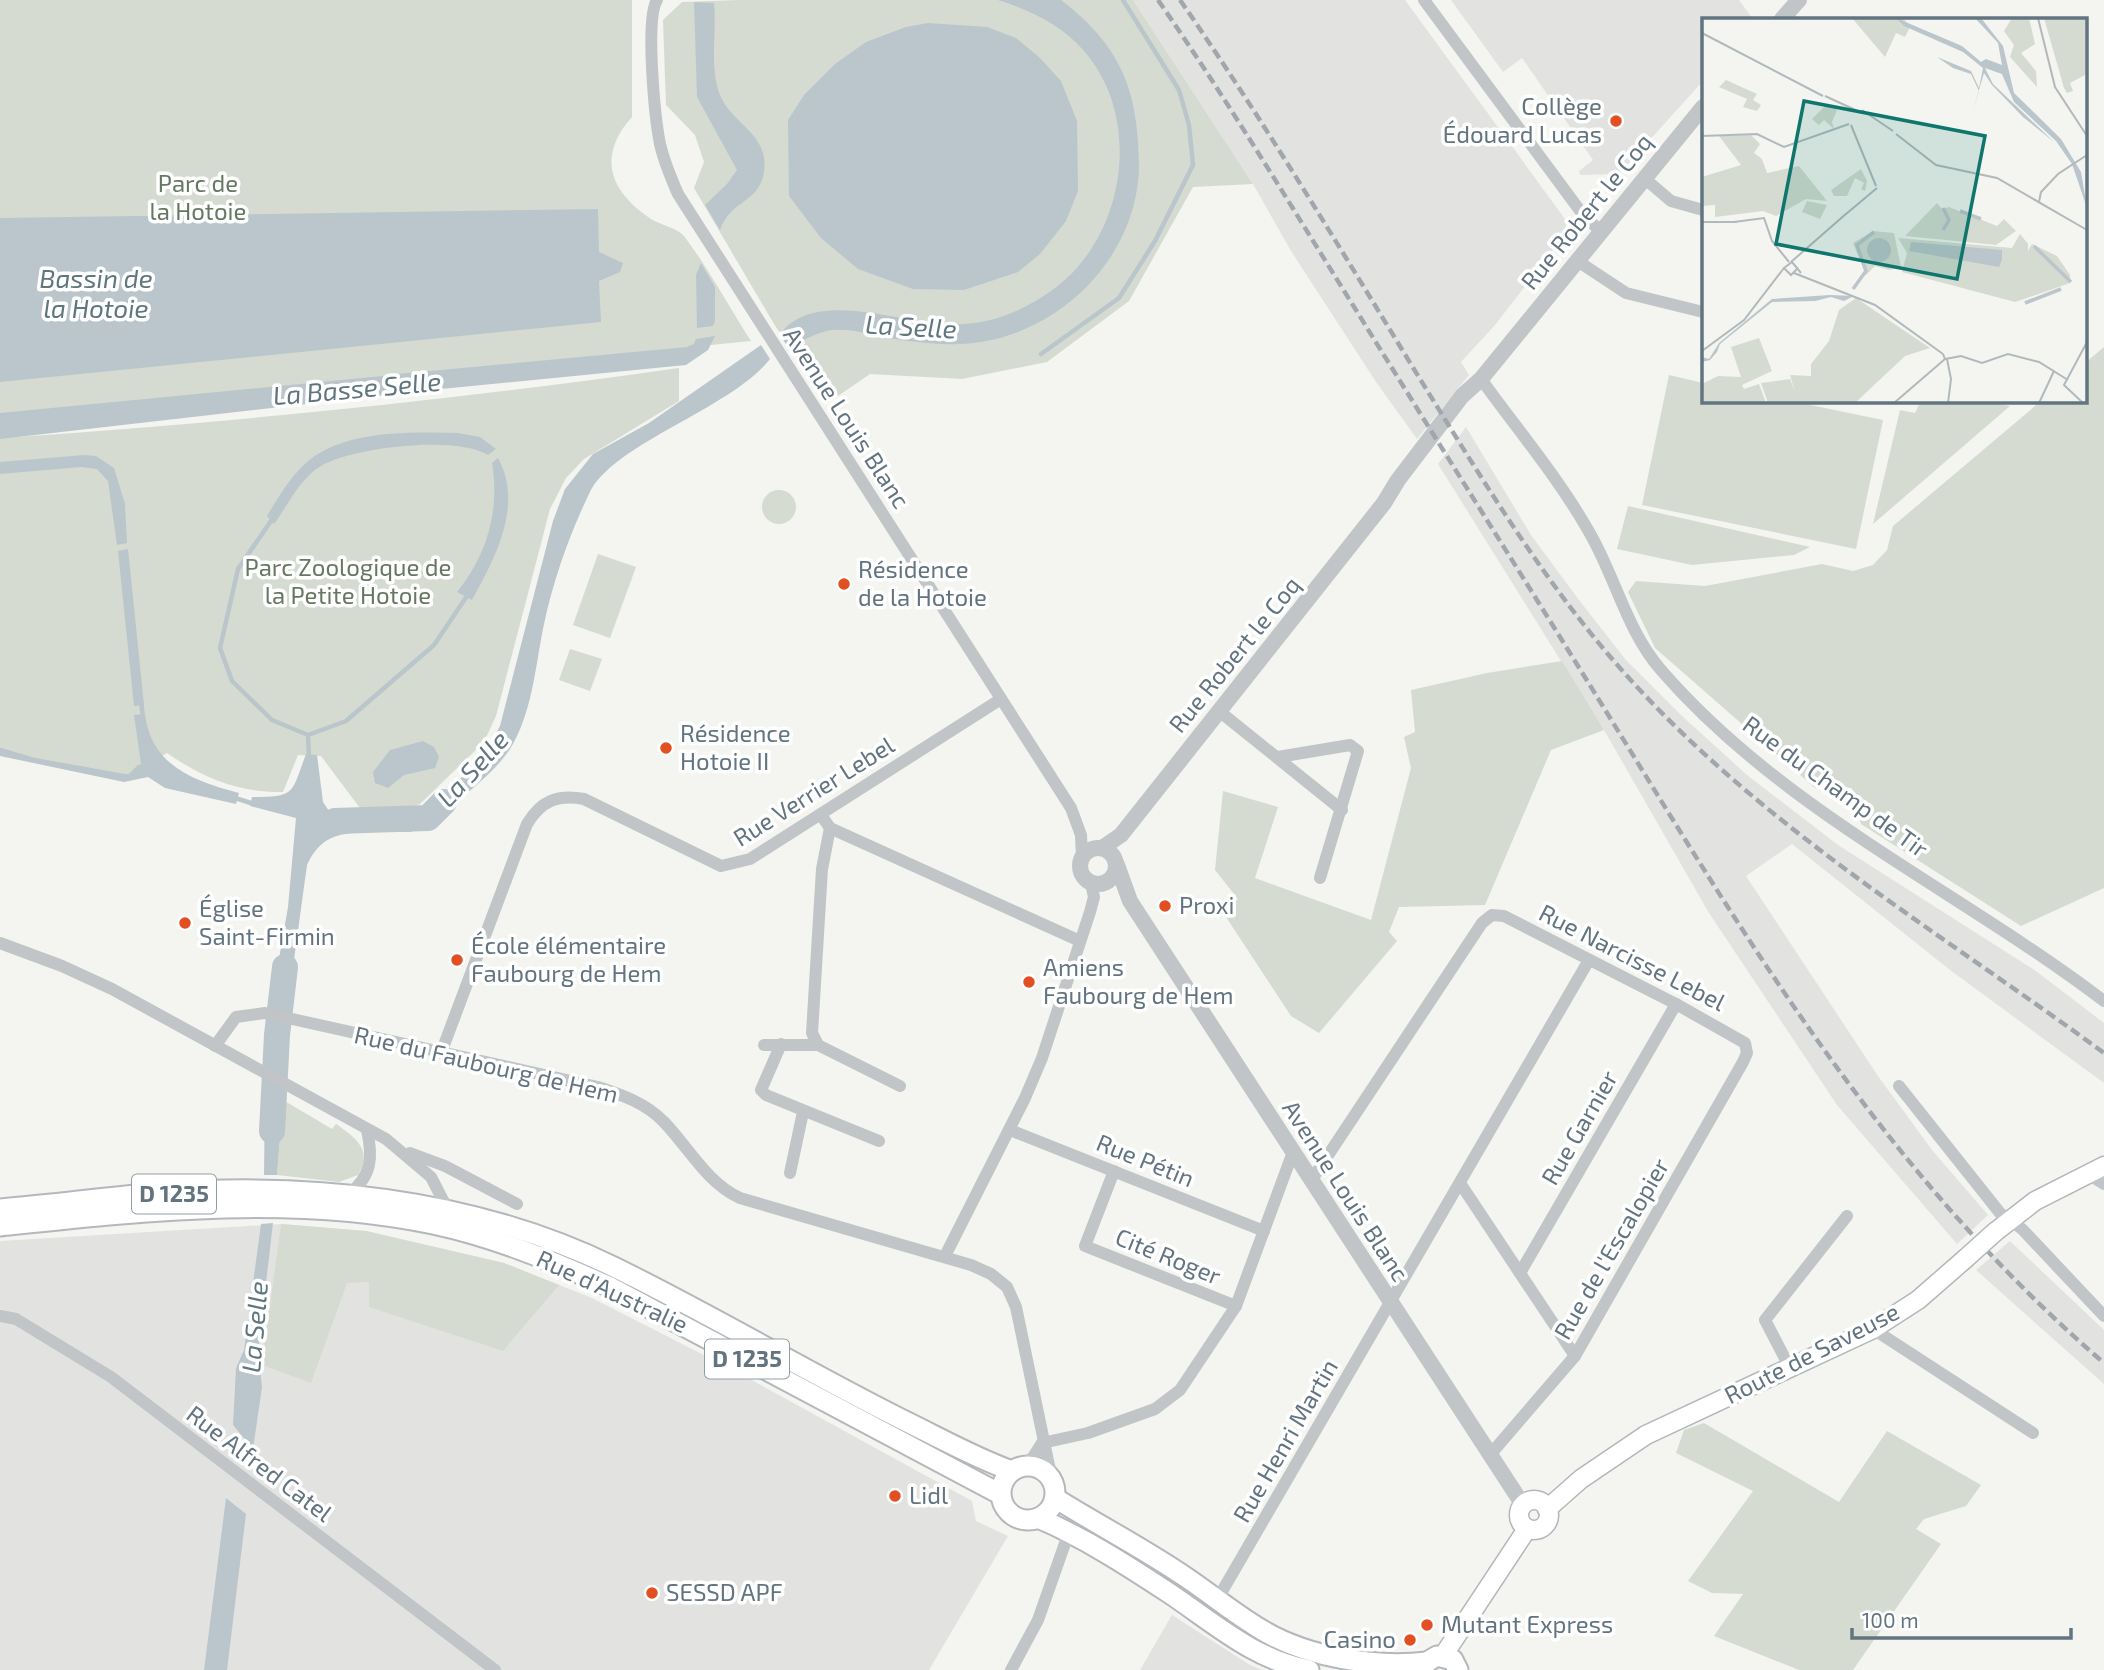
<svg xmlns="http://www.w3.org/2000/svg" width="2104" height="1670" viewBox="0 0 2104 1670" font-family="'Exo 2',sans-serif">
	<rect width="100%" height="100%" fill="#f4f4f0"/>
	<g fill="#e2e3e1">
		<polygon points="1133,0 1405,0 1565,219 1567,232 1495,325 1461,362 1469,375 1417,439 1376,382 1291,251 1253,184"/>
		<polygon points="1451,0 1739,0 1753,19 1703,19 1703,81 1619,174 1580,175 1579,171 1593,160 1522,58 1503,72"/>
		<polygon points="1466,427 1531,535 1579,600 1626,660 1682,716 1747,775 1838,845 2036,971 2104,1023 2104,1083 1950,970 1792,844 1746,876 1878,1076 1932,1150 1988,1215 1957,1244 1837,1105 1709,913 1604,730 1438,464"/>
		<polygon points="281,1224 366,1231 504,1263 592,1298 739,1373 972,1501 976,1521 1008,1536 929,1670 0,1670 0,1241"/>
		<polygon points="2010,1241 2104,1330 2104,1384 1976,1270"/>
		<polygon points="1172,1615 1250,1665 1263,1670 1140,1670"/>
	</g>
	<g fill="#d5dbd1">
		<path d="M0,0H632V117C597,156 609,191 651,219C661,225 677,228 684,236C709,269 729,307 751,341L0,415Z"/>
		<polygon points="739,0 1133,0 1253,184 1193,187 1129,301 1047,362 962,379 870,374 838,396 831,383 811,379 774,324 694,188 704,162 695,135 666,105 663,20 682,2"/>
		<polygon points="2104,347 2104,888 2021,926 1861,824 1852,788 1815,788 1655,648 1628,592 1636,581 1705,586 1822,564 1853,571 1873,565 1887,550 1893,526 2041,401 2085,401 2085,363"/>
		<path d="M679,368V401L584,459L566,478L550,509L496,716L484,742L420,804L398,812H363L321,756L298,755L283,792C239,793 203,778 167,753L126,777L0,755V438C227,423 454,400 679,368Z"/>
		<polygon points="1669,375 1703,383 1703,401 1791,401 1883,420 1856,549 1642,505"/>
		<polygon points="1921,401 1983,401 2010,406 1873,524 1900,410 1915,413"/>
		<circle cx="779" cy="507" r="17"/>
		<polygon points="1628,506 1810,547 1794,555 1692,565 1617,549"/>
		<polygon points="598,554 636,567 610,638 573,625"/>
		<polygon points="570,649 602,659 590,691 559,680"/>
		<polygon points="1562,661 1604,730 1551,750 1485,905 1399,907 1389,932 1397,941 1319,1033 1291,1016 1222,911 1238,899 1215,870 1223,791 1278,807 1255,878 1371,920 1411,768 1404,737 1415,732 1411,690 1487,673"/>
		<path d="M283,1100L332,1129L336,1124C356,1138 373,1150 358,1175L339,1182L277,1175Z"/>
		<polygon points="281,1224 366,1231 504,1263 559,1285 503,1351 369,1307 369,1282 347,1283 311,1383 262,1365"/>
		<polygon points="1704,1423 1839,1502 1887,1431 1981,1485 1966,1506 1924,1519 1916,1529 1941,1544 1853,1670 1799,1670 1714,1636 1743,1594 1712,1593 1688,1581 1753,1491 1676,1453 1684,1430"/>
	</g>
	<g fill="#bac6cb">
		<path d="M998,0H1061C1121,46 1138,90 1139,164C1139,260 1053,342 958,344C937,345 916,342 895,339C875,336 853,328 832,330C817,332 802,341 788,348L780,334C818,284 910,329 963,324C996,322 1024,310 1051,291C1124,240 1145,121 1084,51C1062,25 1030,10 998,0Z"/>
		<path d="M694,2L714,3C717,32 709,67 720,95C733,126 773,135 763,177C756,203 730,201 720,230L705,205L727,184L737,170L697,97Z"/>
		<polygon points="928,23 987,27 1016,38 1039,57 1061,81 1077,121 1078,191 1066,221 1040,254 1018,272 964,290 913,289 858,269 821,238 789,196 788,120 804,95 835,64 866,42 906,27"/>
		<polygon points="598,209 599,252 623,263 620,272 599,281 601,322 0,382 0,218"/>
		<polygon points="701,263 715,287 715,321 713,326 697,328 696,275"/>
		<polygon points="715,336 708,350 686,365 400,393 398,374 687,347 694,344 696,339"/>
		<path d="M761,345L770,359C731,409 611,444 589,494C570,533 553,581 544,624C536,662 533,707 514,742C504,762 481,781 464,796C451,810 436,825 418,830L414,813C442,806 487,751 500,726L553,521L565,489L593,454L649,423Z"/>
		<polygon points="393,375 395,394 0,439 0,413"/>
		<path d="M458,433L480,437L496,449L488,455C457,435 352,447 321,466C300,478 288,505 274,524L267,516C276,501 286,484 298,471C334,429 407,432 458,433Z"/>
		<polygon points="84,455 96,456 114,468 125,504 127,543 117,545 108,481 97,469 81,467 0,474 0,462"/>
		<path d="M498,458C524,505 495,558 472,600L457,592C487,555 500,511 492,463Z"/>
		<polygon points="128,549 144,705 134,706 118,551"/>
		<path d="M145,714C151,766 194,781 239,793L236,804L165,788L148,777L124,782L0,756V752L35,762L125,775L135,772L141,764L134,715Z"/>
		<polygon points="423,741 434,747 439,757 435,768 404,775 388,788 375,783 373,772 390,750"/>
		<path d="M306,754L317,755L323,802L329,811L369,814L367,832C337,833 320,837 307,865L288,1003L272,999L288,907L296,818L250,806L252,797C296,797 291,794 306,754Z"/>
		<polygon points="373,814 409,815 412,832 371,832"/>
		<polygon points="268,1028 286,1032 283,1069 267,1060"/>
		<polygon points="265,1089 283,1100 277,1175 264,1175"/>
		<polygon points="273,1223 258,1351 262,1387 253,1449 233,1425 236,1368 244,1350 261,1224"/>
		<polygon points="226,1498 246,1514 227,1670 204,1670"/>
	</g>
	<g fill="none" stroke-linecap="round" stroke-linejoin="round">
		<g stroke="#bac6cb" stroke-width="4.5">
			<polyline points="1041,354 1119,298 1155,241 1193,165 1189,125 1179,90 1123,0"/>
			<polyline points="273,518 238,569 220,648 232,681 272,720 308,735 309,758"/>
			<polyline points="141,700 143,719"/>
			<polyline points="308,735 346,721 434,645 469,593"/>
			<polyline points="0,750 34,760 129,777 139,767"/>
			<polyline points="232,797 254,804"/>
		</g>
		<g stroke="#bac6cb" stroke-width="26">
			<polyline points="335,821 428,818 444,802"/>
			<polyline points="272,1131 277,1035 285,967"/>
		</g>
		<defs>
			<g id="secondary">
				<polyline points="1995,1232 2035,1201 2104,1166"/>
				<circle cx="1534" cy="1515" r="15"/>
				<polyline points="1547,1509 1581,1479 1646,1435 1873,1329 1918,1300 1965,1259"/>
				<polyline points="1443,1656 1527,1529"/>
			</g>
			<g id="primary">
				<path d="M0,1209C75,1203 151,1190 226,1190C360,1188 493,1208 614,1267C712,1315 807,1372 905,1421C940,1438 975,1458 1012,1471"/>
				<path d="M0,1226C143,1211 291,1194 433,1224C494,1237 552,1261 608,1286L1000,1494"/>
				<circle cx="1028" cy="1493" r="27"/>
				<path d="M1055,1498C1098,1525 1145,1549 1187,1578C1212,1595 1235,1614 1262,1630C1307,1657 1374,1668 1427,1662"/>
				<path d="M1038,1518C1083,1537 1128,1566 1169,1593C1214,1623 1253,1659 1309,1670"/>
				<polyline points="1422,1670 1427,1662 1437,1656 1453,1660 1458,1670"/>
			</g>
		</defs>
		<use href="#secondary" stroke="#b1b7bb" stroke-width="21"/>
		<use href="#primary" stroke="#b4b8bc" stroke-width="23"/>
		<g stroke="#c1c5c8" stroke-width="12">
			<path d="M657,0C645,19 655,119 660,144C664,162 671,178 678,194L1071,808L1081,835L1082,857"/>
			<polyline points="1424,0 1581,212 1600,231"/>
			<polyline points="1644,178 1671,201 1703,210"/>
			<polyline points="1576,260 1626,293 1703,312"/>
			<path d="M1481,379C1517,429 1557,476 1588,530C1615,575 1626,630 1661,670C1783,811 1958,890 2104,1001"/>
			<polyline points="1219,711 1342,810"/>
			<polyline points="1278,757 1350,745 1358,751 1320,878"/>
			<polyline points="821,815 830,828 822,869 812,1033 818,1045 900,1086"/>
			<polyline points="830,828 1080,941"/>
			<polyline points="0,943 62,966 112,989 386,1139 431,1177 448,1210"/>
			<polyline points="781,1044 761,1090 766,1095 879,1141"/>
			<polyline points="764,1045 818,1045"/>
			<path d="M215,1046L236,1017L265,1013L598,1087C622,1095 646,1103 664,1122C689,1148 707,1183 740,1198L971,1265L991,1274L1007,1287L1016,1307L1052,1480"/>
			<path d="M441,1053L527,824C541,801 557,794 584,799L721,866L750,859L1001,699"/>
			<polyline points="1899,1086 2000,1213 2022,1229 2104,1316"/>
			<polyline points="1010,1130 1264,1231"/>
			<polyline points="410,1153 445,1166 517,1204"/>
			<polyline points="1114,1171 1085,1246 1236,1306"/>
			<polyline points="790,1173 803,1112"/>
			<polyline points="2088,1174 2104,1184"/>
			<polyline points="1311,1181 1482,923 1492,915 1504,916 1676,1004 1745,1043 1747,1053 1743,1062 1575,1356 1489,1456"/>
			<polyline points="1460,1183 1575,1356"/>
			<path d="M349,1194C372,1176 373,1157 367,1130"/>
			<polyline points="945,1256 1025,1098 1042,1058 1090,912 1094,897 1091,883"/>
			<polyline points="1520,1273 1676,1004"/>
			<polyline points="0,1316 16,1319 111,1377 495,1670"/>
			<polyline points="1873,1329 2033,1433"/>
			<polyline points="1790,1368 1765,1320 1847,1216"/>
			<polyline points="1042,1443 1088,1433 1155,1409 1180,1390 1236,1306 1293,1152"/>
			<polyline points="1021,1467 1033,1457 1042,1443"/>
			<polyline points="1217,1600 1589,960"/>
			<polyline points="1011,1670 1038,1620 1069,1532"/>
		</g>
		<g stroke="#c1c5c8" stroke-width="16">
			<polyline points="1782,19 1799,0"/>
			<circle cx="1098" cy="866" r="18"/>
			<polyline points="1102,848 1121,835 1384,503 1398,480 1462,396 1481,379 1703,107"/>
			<polyline points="1117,865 1130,901 1523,1505"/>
		</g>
		<use href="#secondary" stroke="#fff" stroke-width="18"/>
		<use href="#primary" stroke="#fff" stroke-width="19"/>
		<g stroke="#a0a6ab" stroke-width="4.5" stroke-dasharray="10 5" stroke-linecap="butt">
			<path d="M1158,0C1228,101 1291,206 1356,310C1438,443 1522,575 1604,708C1751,947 1888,1177 2104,1363"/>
			<path d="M1180,0C1268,127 1347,260 1428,392C1492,495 1555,599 1638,688C1773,834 1945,936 2104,1053"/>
		</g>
		<defs>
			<polyline id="secondary-bridge" points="1965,1259 1995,1232"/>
		</defs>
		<use href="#secondary-bridge" stroke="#b1b7bb" stroke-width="21" stroke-linecap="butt"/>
		<use href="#secondary-bridge" stroke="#fff" stroke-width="18"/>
	</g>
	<g fill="#e24f22" stroke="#fff" stroke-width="2.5">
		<circle cx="1616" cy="121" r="7"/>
		<circle cx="844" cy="584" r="7"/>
		<circle cx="666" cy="748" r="7"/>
		<circle cx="1165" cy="906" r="7"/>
		<circle cx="185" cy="923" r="7"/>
		<circle cx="457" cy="960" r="7"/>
		<circle cx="1029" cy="982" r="7"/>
		<circle cx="895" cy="1496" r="7"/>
		<circle cx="652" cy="1593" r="7"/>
		<circle cx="1427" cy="1625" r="7"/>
		<circle cx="1410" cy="1640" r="7"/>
	</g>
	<g text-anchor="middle" stroke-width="7" stroke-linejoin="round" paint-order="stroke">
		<g fill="#fff" stroke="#929ea7" stroke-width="2">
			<rect x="132" y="1174.5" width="84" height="39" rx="5"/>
			<rect x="705" y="1339.5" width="84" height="39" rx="5"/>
		</g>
		<g font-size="23" font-weight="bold" fill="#637481">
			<text x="174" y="1202">D 1235</text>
			<text x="747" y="1367">D 1235</text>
		</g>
		<g font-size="24" fill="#637481" stroke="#fff" text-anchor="start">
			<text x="1602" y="115" text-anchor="end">Collège<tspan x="1602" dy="28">Édouard Lucas</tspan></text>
			<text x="858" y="578">Résidence<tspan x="858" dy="28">de la Hotoie</tspan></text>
			<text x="680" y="742">Résidence<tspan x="680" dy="28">Hotoie II</tspan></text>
			<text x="1179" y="914">Proxi</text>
			<text x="199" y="917">Église<tspan x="199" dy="28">Saint-Firmin</tspan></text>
			<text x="471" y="954">École élémentaire<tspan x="471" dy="28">Faubourg de Hem</tspan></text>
			<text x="1043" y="976">Amiens<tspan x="1043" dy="28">Faubourg de Hem</tspan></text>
			<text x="909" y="1504">Lidl</text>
			<text x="666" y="1601">SESSD APF</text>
			<text x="1441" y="1633">Mutant Express</text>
			<text x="1396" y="1648" text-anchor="end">Casino</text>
		</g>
		<g font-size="24" fill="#667862" stroke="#fff">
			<text x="198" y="192">Parc de<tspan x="198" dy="28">la Hotoie</tspan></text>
			<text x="348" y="576">Parc Zoologique de<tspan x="348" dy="28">la Petite Hotoie</tspan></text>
		</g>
		<g font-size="24" fill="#637481" stroke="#fff">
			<text transform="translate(1587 212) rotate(-51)" y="8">Rue Robert le Coq</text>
			<text transform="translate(846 418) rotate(57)" y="8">Avenue Louis Blanc</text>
			<text transform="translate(1235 655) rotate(-51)" y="8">Rue Robert le Coq</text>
			<text transform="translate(1835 787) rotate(36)" y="8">Rue du Champ de Tir</text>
			<text transform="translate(814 792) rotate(-32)" y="8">Rue Verrier Lebel</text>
			<text transform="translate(1632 958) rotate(27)" y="8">Rue Narcisse Lebel</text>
			<text transform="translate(486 1065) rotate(13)" y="8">Rue du Faubourg de Hem</text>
			<text transform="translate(1580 1128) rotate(-60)" y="8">Rue Garnier</text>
			<text transform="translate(1145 1161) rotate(22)" y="8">Rue Pétin</text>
			<text transform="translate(1345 1191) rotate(57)" y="8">Avenue Louis Blanc</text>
			<text transform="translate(1612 1249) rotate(-60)" y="8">Rue de l'Escalopier</text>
			<text transform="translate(1168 1257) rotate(22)" y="8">Cité Roger</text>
			<text transform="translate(612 1292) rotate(25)" y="8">Rue d'Australie</text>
			<text transform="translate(1812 1354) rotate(-27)" y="8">Route de Saveuse</text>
			<text transform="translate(1286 1441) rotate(-60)" y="8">Rue Henri Martin</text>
			<text transform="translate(259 1464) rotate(37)" y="8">Rue Alfred Catel</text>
		</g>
		<g font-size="26" font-style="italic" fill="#5f767f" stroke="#fff">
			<text x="96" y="288">Bassin de<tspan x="96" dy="30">la Hotoie</tspan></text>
			<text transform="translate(911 327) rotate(3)" y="9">La Selle</text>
			<text transform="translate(357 389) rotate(-5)" y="9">La Basse Selle</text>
			<text transform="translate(473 769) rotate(-48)" y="9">La Selle</text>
			<text transform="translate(255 1327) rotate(-85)" y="9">La Selle</text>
		</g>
	</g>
	<g transform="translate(1702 18)">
		<rect width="385" height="385" fill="#f4f4f0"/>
		<path d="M150,0H201L208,9L203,19L194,15L183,39ZM310,0H327L333,26L319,35L334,53L335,69L308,39L312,27L302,13ZM342,0H385V56L368,65L371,73L365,75L362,70ZM24,62L55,76L51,82L59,87L55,93L41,89L45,81L17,69ZM125,86L135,92L130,104L132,111L122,102L117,107L110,101ZM49,117L58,126L52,135L60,141L65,155L97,148L125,183L104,181L74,198L61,193L13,199V187L0,188V159L39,147L17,118ZM159,151L165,163L163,173L159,171L162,165L153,160L145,178H132L129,172ZM105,183L125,187L118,201L100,194ZM235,185L240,191L247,189L295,208L302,201L314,213L294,227L203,218ZM171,213L192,215L199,249L187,252L173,248L164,257L151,225ZM318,216L326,226V233L330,226L355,238L368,257V265L313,284L200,254L205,235L196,220L310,230ZM154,280L228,330L203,338L153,385H66L59,365L88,361L93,374L88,357L109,358V346L127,323L137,292ZM57,320L70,353L40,367L42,371L57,366L64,385H2L0,366L16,358L39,359L29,329Z" fill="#d5dbd1"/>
		<path d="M194,0L260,28L279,44L284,41L300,47L296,25L273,0H279L301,28L312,75L359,121L379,154L385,190L370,146L354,123L312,84L300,56L283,50L291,66L352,124L321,99L290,67L282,55L271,92L277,73L269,56L251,50L235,39L269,53L277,70L281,50L261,34L202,8ZM165 232a12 12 0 1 1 24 0a12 12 0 1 1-24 0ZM209,224L300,232V241L297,249L207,233ZM128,277L152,278L142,283L129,279L113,283L70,284L18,326L15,334L8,342L0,344V339L7,341L17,325L70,281Z" fill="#bac6cb"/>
		<path fill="none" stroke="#bac6cb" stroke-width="3.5" d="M258,193L279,201M241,212L247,202L241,190M332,228L369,264M151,271L164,253L155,227L172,214M323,285L359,271"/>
		<path fill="none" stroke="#b1b9bd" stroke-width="2" d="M336,0L353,69L385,118M0,15L121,78M123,78L160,95M160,92L191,113M149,107L174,168M194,116L234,147L295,160L385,212M0,118L55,116L82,129L147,106M337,184L339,174L356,156L385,137M144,196L175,170M0,204H35M32,204L62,200L70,223L87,244M89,244L145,195M95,251L89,257L82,250L90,244L99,255M92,255L173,287L241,336M0,333L42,302L82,250M241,336L243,341L259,338L280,345L306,336L337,344L366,362M245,341L249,361L246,385M192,385L243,341M337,385L352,353M381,385L362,367L385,324"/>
		<path fill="#0f766e" fill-opacity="0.15" stroke="#0f766e" stroke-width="3.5" d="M102,83L283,118L255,261L74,226Z"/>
		<rect width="385" height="385" fill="none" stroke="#637481" stroke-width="3.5"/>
	</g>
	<path d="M1852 1628v10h219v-10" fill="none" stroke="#637481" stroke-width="3.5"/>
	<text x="1862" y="1628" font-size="21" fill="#637481" stroke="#ffffff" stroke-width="5" paint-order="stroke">100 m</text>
</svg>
